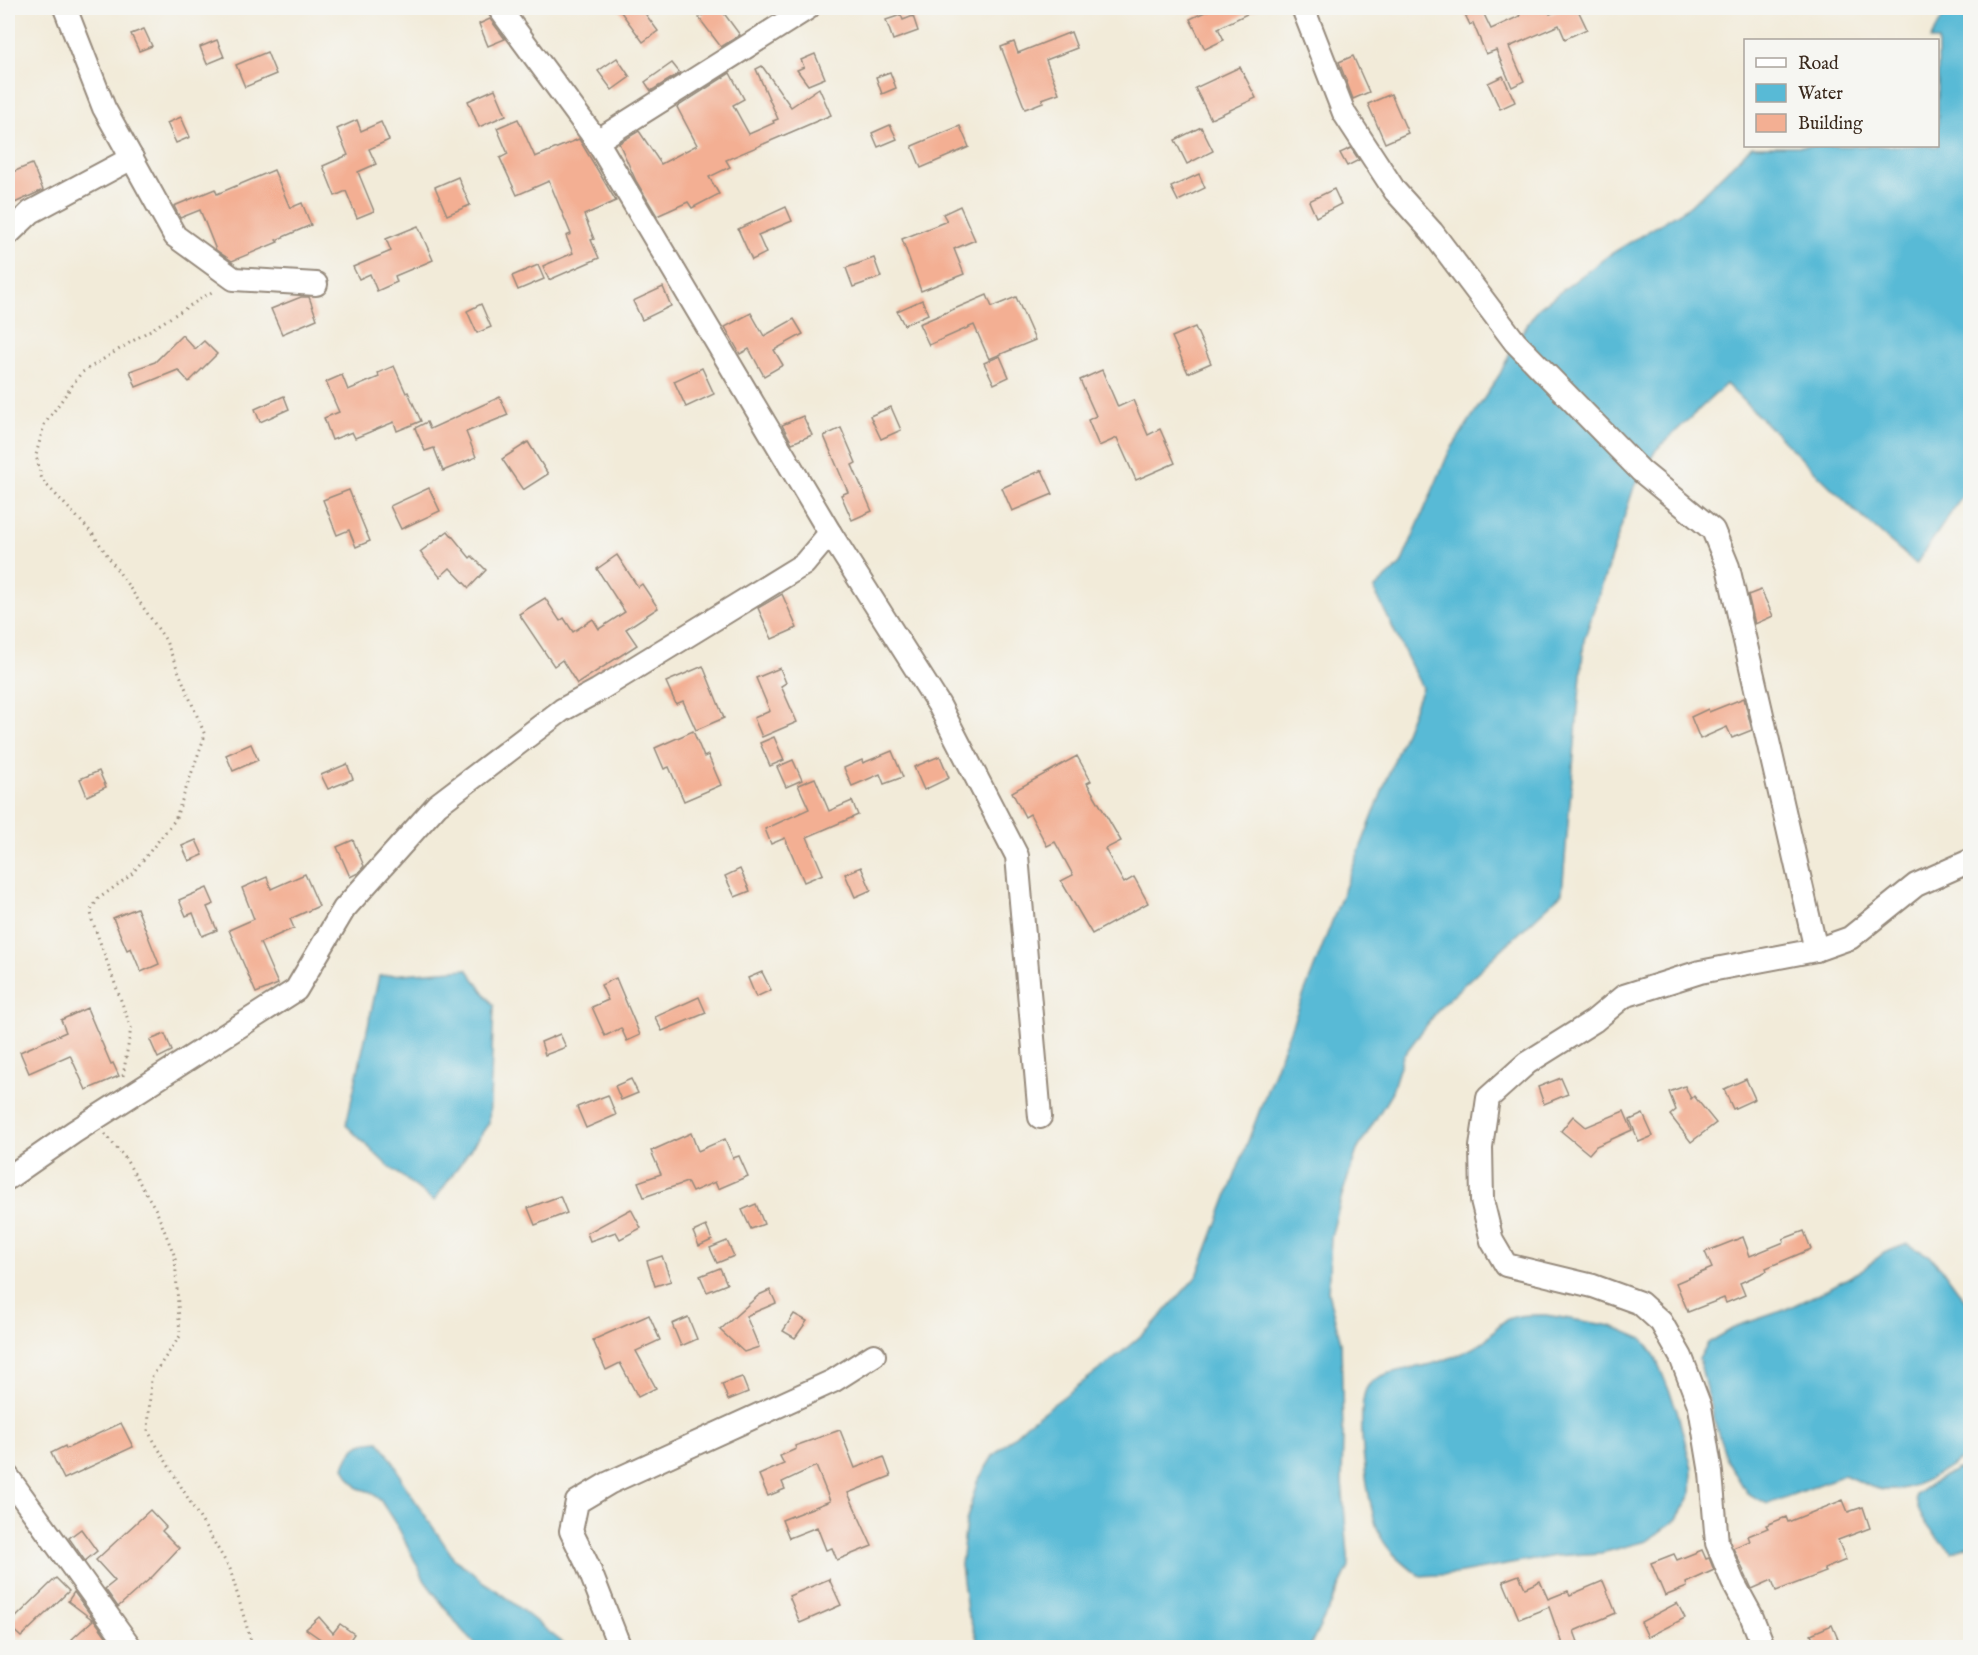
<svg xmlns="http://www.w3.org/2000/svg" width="1978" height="1655" viewBox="0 0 1978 1655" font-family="'IM FELL English',serif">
	<rect width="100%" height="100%" fill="#f6f6f2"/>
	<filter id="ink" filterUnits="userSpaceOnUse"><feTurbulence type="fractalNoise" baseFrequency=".0167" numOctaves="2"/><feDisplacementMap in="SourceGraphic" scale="12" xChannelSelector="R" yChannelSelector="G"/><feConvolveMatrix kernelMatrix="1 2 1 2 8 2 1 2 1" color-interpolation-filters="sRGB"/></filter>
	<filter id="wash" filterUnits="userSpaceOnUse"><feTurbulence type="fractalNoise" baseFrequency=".008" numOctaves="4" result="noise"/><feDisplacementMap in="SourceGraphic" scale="24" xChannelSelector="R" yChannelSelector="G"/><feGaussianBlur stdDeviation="1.35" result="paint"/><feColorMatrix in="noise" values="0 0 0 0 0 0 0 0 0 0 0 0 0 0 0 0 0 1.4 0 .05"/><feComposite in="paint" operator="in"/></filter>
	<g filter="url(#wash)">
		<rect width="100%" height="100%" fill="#f2ebd9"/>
		<g fill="#58bad6" stroke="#4a727a" stroke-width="1.5">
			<polygon points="1948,8 1970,8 1970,485 1916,564 1853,509 1726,384 1656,450 1634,487 1584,640 1562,893 1442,1005 1403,1056 1391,1094 1357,1150 1342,1195 1331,1237 1328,1293 1341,1342 1343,1433 1342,1482 1349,1567 1310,1647 980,1647 967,1611 961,1565 966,1522 977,1482 993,1456 1027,1424 1115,1358 1151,1327 1197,1276 1282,1051 1422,688 1374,589 1401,564 1449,452 1500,374 1515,342 1539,308 1609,255 1690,206 1752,146 1938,146 1938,40 1930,40"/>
			<polygon points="467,969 494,1006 489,1123 434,1201 387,1165 346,1125 379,976"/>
			<path d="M1907,1244L1928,1255L1943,1270L1970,1307V1454C1945,1471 1907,1498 1875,1488C1864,1485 1854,1479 1844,1475L1768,1504L1747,1493L1727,1460L1713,1418L1699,1359L1708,1343L1737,1326L1782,1311L1822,1292L1859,1272L1884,1253Z"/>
			<path d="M1546,1315L1612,1326L1643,1339L1655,1356L1677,1410L1692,1469L1691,1495L1677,1519L1647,1541L1601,1553L1555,1556L1456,1574L1419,1576C1406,1565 1389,1553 1381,1537C1368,1515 1353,1405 1368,1386C1379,1372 1408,1369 1423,1366C1441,1362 1473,1351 1486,1339C1493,1333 1497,1325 1506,1320C1517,1314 1533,1315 1546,1315Z"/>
			<path d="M379,1441L396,1466L402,1481L455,1560L469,1569L483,1582L499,1592L568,1647H478L461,1629L425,1581L399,1529L381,1501L371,1492L358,1488L349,1477L344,1467C352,1446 358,1442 379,1441Z"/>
			<path d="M1957,1469L1966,1470L1970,1477V1545L1952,1552C1937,1540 1915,1514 1916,1495L1931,1484Z"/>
		</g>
		<g id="blocks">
			<g fill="#f3af93">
				<polygon points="618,8 641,8 658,31 643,42"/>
				<polygon points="699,8 720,8 740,35 721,47 699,18 704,14"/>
				<polygon points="1213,8 1259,8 1218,28 1224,40 1205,49 1190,19"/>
				<polygon points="1462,8 1481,8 1491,29 1520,16 1517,11 1526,8 1547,8 1550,14 1565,8 1577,8 1587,29 1565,39 1559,25 1509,47 1524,81 1512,87 1496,50 1486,54 1473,23 1470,25"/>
				<polygon points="901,15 903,20 913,16 918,31 893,40 886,20"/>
				<polygon points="490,19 505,39 488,46 479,24"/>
				<polygon points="144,29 152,46 139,51 131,34"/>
				<polygon points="1071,32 1077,48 1046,60 1059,93 1042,99 1043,102 1025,109 1001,47 1014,42 1018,53"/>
				<polygon points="217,40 224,57 207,64 200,47"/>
				<polygon points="267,52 276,74 245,87 236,65"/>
				<polygon points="815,54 825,78 808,85 797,70 804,67 801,60"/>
				<polygon points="1353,56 1369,92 1353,99 1339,62"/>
				<polygon points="617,58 630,77 612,90 598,71"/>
				<polygon points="672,63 680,73 651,91 645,82"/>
				<polygon points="762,66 791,107 819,88 831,115 726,160 730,167 709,177 719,194 692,208 688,202 657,216 636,181 619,143 639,131 661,164 697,145 677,107 730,73 744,99 733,105 749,134 774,123 773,121 778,119 756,69"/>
				<polygon points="1240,67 1256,98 1211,119 1195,88"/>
				<polygon points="890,72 896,88 882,94 876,77"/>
				<polygon points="1503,76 1515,102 1500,109 1488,83"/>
				<polygon points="495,89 506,115 479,127 468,101"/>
				<polygon points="1391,94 1408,133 1385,143 1368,104"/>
				<polygon points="181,117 190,137 176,143 167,123"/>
				<polygon points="518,119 535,157 579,139 616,201 584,215 594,239 591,240 599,258 549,280 543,266 573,253 566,236 571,234 549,181 517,195 500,158 508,154 497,128"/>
				<polygon points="357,120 361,131 381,122 389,140 369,149 376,164 358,172 374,211 357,218 346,191 335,196 323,166 348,155 337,129"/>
				<polygon points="890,125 897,139 878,147 872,133"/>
				<polygon points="960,126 969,147 921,168 912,146"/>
				<polygon points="1201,127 1213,151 1187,164 1175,140"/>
				<polygon points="1351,148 1359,160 1347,166 1340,153"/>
				<polygon points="32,164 43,190 8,206 8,174"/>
				<polygon points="274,170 290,208 302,203 311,225 276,240 278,242 232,261 216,250 200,210 180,218 174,206 215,189 217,194"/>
				<polygon points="1199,174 1205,188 1178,201 1171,187"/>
				<polygon points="458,177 470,205 447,215 435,187"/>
				<polygon points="1334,189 1341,204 1316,217 1309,201"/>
				<polygon points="960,206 975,240 954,249 964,274 921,291 902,239 947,221 943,214"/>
				<polygon points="786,207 792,221 758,235 766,253 752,260 738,229"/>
				<polygon points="418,226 433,260 395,276 397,282 377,291 370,274 359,279 353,267 391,251 386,239"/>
				<polygon points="874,258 881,277 853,287 846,268"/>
				<polygon points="538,265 544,279 518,290 512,276"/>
				<polygon points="663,287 671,306 642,320 633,301"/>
				<polygon points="987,295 992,307 1016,297 1035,340 989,359 974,325 929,345 919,324"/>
				<polygon points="301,297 309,297 317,319 282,334 271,309"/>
				<polygon points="922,300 928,314 904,325 897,311"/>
				<polygon points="481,304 491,327 477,333 467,311"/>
				<polygon points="751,313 764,336 794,319 803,334 774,350 783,365 764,376 749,349 740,354 725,327"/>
				<polygon points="1195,327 1211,363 1188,373 1172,337"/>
				<polygon points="182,335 195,349 204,341 217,354 189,382 178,370 136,387 130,371 155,362"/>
				<polygon points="1000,356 1009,377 994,384 984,363"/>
				<polygon points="394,366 406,393 408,392 421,421 397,431 394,422 355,438 352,432 332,440 324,418 339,412 326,382 342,375 348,390 379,377 378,373"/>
				<polygon points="702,368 714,394 686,407 674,381"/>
				<polygon points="1102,370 1118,407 1133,400 1148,435 1160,429 1175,463 1136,480 1117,438 1099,446 1088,420 1096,416 1080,380"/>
				<polygon points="284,396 289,409 260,422 255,409"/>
				<polygon points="500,397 508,415 466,432 476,457 443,471 434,448 425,451 415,428 427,422 430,429"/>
				<polygon points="891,407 901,430 881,439 870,416"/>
				<polygon points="803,416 812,435 792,443 782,425"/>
				<polygon points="841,428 856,463 852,465 872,511 852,520 841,495 848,492 824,436"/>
				<polygon points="528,442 548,474 523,490 502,459"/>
				<polygon points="1042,470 1053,494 1012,511 1002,488"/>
				<polygon points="429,488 440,511 401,529 390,506"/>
				<polygon points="349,490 370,541 356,547 349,530 337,535 323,500"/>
				<polygon points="448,531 470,558 472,556 486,570 469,588 450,568 440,577 420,552"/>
				<polygon points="617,555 638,587 642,584 658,608 626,629 637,645 577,684 562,660 554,666 519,614 545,598 560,621 564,618 573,632 593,619 599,629 625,612 597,569"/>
				<polygon points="1761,590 1773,616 1755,624 1748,595"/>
				<polygon points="782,594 797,628 772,639 758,608"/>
				<polygon points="703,666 724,718 696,730 683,701 676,704 666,682"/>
				<polygon points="780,668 786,683 781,686 797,722 762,737 754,718 770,711 756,678"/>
				<polygon points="1744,698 1752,730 1732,738 1727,727 1700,739 1691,717 1708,709 1709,712"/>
				<polygon points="693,731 704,757 708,755 721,785 684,801 669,767 664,769 655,748"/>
				<polygon points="774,737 784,760 770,766 760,743"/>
				<polygon points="251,744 258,760 233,771 226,755"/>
				<polygon points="892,751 903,777 884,784 880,774 852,786 844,768 862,760 863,763"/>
				<polygon points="940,756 949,778 924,790 914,767"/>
				<polygon points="1077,756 1091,781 1087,783 1121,841 1105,849 1124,883 1134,877 1148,903 1092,934 1061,881 1073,875 1055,842 1047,846 1030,814 1025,817 1012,792"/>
				<polygon points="793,760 802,780 786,787 777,767"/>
				<polygon points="347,764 353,779 328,789 321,775"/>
				<polygon points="99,771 106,787 87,796 80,779"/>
				<polygon points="815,778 829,811 852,801 858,815 807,837 823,874 804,882 785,838 771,844 765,829 809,809 798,785"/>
				<polygon points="196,840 203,855 189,861 182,846"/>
				<polygon points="353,840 364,866 358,873 350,877 337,847"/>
				<polygon points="861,867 871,890 855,897 845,874"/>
				<polygon points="740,869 750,891 735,897 725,876"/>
				<polygon points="305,874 319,906 290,919 294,928 260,943 278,984 256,993 229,930 254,919 242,888 267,877 271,889"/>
				<polygon points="207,888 214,904 207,907 217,930 202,936 193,913 186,916 179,900"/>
				<polygon points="137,908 159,964 141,972 131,948 127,950 113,918"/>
				<polygon points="762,972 771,990 756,997 748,978"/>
				<polygon points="616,978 640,1035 627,1041 621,1028 605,1036 592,1007 608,1000 601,985"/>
				<polygon points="699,997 706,1013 662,1031 655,1017"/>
				<polygon points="87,1008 111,1064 113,1063 119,1076 86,1090 70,1055 29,1073 20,1052 66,1032 61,1020"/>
				<polygon points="165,1034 172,1051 158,1058 150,1040"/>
				<polygon points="560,1034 566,1047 545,1055 541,1042"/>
				<polygon points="1561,1078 1568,1094 1544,1104 1538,1087"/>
				<polygon points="631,1079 638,1093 621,1100 615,1086"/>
				<polygon points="1746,1079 1755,1099 1733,1109 1724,1089"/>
				<polygon points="1685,1086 1691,1099 1694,1096 1716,1123 1691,1142 1670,1115 1676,1110 1669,1092"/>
				<polygon points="608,1095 616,1115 586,1128 577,1107"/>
				<polygon points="1624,1111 1632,1130 1596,1146 1589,1154 1561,1131 1573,1116 1586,1127"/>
				<polygon points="1643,1114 1653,1136 1639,1142 1630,1120"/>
				<polygon points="691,1133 698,1151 725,1139 733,1158 739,1156 748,1176 718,1189 715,1182 692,1192 687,1182 644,1197 638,1182 661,1174 651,1151"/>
				<polygon points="560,1196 567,1213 535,1225 528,1208"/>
				<polygon points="756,1204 764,1224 751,1229 742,1210"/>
				<polygon points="631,1209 641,1228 620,1239 616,1232 590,1241 587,1233"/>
				<polygon points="706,1226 712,1240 699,1246 693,1232"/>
				<polygon points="1804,1231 1811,1249 1766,1268 1767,1271 1740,1283 1745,1295 1726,1303 1724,1298 1688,1312 1676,1283 1712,1268 1705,1252 1743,1237 1750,1256 1784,1242 1783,1239"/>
				<polygon points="727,1241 734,1256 717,1263 710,1248"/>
				<polygon points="662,1256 671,1281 655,1286 647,1261"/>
				<polygon points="720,1268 727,1284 707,1292 700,1276"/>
				<polygon points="770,1290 776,1303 746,1316 759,1347 744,1352 720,1330 759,1295"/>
				<polygon points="794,1314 807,1321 795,1338 783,1331"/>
				<polygon points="649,1315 660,1340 636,1351 656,1388 638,1397 620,1363 606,1370 593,1340"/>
				<polygon points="688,1317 697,1339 681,1346 672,1324"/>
				<polygon points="742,1377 748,1392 728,1400 722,1384"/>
				<polygon points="121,1423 133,1447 64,1479 51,1453 65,1446 66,1449"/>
				<polygon points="840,1430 855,1468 884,1457 891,1476 848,1493 872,1546 837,1560 832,1548 826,1550 817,1527 789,1538 782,1520 830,1501 816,1466 782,1482 785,1489 768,1496 759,1475 784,1464 780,1456 796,1449 795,1446"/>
				<polygon points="1843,1500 1848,1512 1863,1507 1870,1528 1838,1540 1846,1560 1824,1569 1826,1572 1776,1591 1772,1580 1752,1589 1733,1548 1750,1541 1748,1536 1768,1528 1766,1525 1786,1517 1788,1522"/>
				<polygon points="150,1510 166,1527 162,1531 179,1548 153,1576 118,1607 105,1589 115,1581 96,1560"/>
				<polygon points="81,1529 97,1551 85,1561 69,1538"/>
				<polygon points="1702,1550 1706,1559 1709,1558 1714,1570 1686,1583 1687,1587 1665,1596 1651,1563 1674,1554 1677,1560"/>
				<polygon points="1519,1575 1525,1588 1540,1581 1548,1599 1568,1591 1570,1595 1603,1581 1616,1613 1574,1631 1578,1642 1563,1647 1549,1607 1519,1619 1503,1581"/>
				<polygon points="56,1578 69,1591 21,1637 8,1625"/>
				<polygon points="829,1579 841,1605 800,1623 789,1596"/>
				<polygon points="74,1592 114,1647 80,1647 72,1639 93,1620 68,1601"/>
				<polygon points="1677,1603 1685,1618 1648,1637 1641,1622"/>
				<polygon points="319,1617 333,1633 340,1624 354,1634 345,1647 323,1647 326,1643 306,1629"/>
				<polygon points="1832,1625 1840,1644 1830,1647 1817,1647 1811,1634"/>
			</g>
		</g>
	</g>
	<g filter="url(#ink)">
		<use href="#blocks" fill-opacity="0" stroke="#968a7c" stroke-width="1.5"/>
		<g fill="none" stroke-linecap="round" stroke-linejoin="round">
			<defs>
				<g id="minor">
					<polyline points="65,8 104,108 175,236 234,279 316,284"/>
					<polyline points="1303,8 1344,113 1395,191 1432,232 1515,342 1641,471 1713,530 1728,567 1816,950 1700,972 1624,996 1594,1021 1527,1063 1488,1098 1481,1147 1482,1200 1492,1241 1506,1265 1593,1286 1640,1303 1661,1322 1681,1357 1700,1407 1711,1473 1717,1543 1733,1582 1751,1615 1764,1648"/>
					<polyline points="597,141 808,8"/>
					<polyline points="8,234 31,212 132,158"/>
					<polyline points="830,533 939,705 1017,856 1040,1117"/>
					<polyline points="1816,950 1850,938 1916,885 1970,861"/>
					<polyline points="8,1178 74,1132 296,990 344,909 437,805 562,710 597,691 804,564 830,533 597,141 499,8"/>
					<polyline points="8,1477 131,1648"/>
					<polyline points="620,1648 588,1566 571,1531 577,1502 609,1483 833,1381 874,1355"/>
				</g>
			</defs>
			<use href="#minor" stroke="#968a7c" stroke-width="26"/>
			<g stroke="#968a7c" stroke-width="3" stroke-dasharray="1.5 4.5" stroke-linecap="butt">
				<polyline points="123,1076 131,1028 92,920 91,910 98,899 131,875 175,820 205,735 165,639 92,533 42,480 36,455 44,425 81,373 215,290"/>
				<polyline points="105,1134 125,1158 156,1210 175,1257 180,1336 151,1378 148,1431 230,1569 253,1648"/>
			</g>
			<use href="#minor" stroke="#fff" stroke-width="22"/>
		</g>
	</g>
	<rect width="1978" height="1655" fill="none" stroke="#f6f6f2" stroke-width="30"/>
	<rect x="1744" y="39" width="195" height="108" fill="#f6f6f2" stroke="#aba49d" stroke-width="1.5"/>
	<rect x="1756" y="58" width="30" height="9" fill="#ffffff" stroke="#aba49d" stroke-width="1.5"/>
	<text x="1798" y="69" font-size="18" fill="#3b2a1e">Road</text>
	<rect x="1756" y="84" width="30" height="18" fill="#58bad6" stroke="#aba49d" stroke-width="1.5"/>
	<text x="1798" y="99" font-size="18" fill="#3b2a1e">Water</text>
	<rect x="1756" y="114" width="30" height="18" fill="#f3af93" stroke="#aba49d" stroke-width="1.5"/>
	<text x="1798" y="129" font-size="18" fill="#3b2a1e">Building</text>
</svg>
